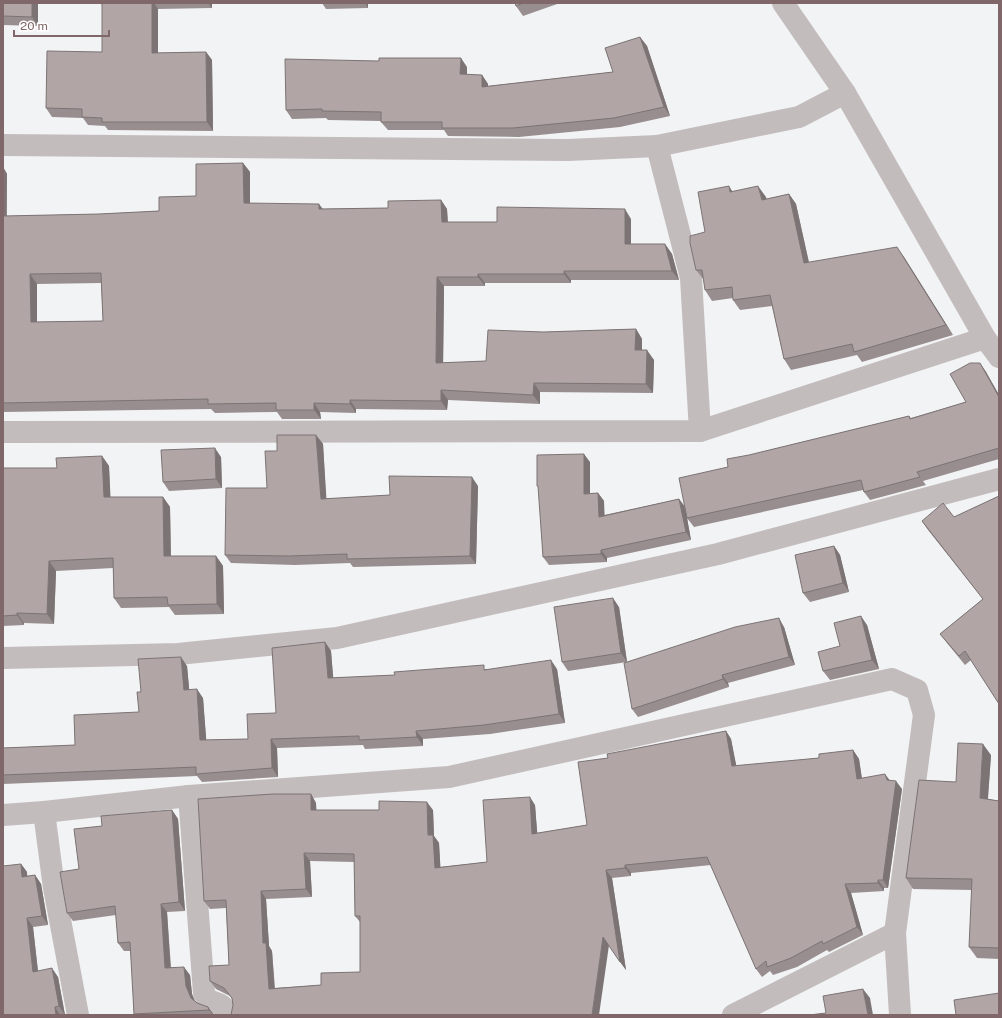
<svg xmlns="http://www.w3.org/2000/svg" width="1002" height="1018" viewBox="0 0 1002 1018" font-family="'Public Sans',sans-serif">
	<rect width="100%" height="100%" fill="#f2f3f5"/>
	<g fill="none" stroke-linecap="round" stroke-linejoin="round">
		<g stroke="#c3bcbd" stroke-width="22">
			<polyline points="783,3 845,93 985,338 999,357"/>
			<polyline points="3,145 568,150 657,146 799,117 845,93"/>
			<polyline points="657,146 691,278 700,431"/>
			<polyline points="3,432 700,431 985,338"/>
			<polyline points="3,658 178,654 337,638 718,554 999,479"/>
			<path d="M189,796L204,993L208,1000C217,1004 226,1004 227,1015"/>
			<polyline points="44,812 54,888 78,1015"/>
			<polyline points="3,815 44,812 189,796 449,777 892,679 917,690 924,715 895,933 900,1015"/>
			<polyline points="733,1015 895,933"/>
		</g>
	</g>
	<g fill="#988e8f" fill-rule="evenodd">
		<polygon points="3,3 38,3 38,26 3,25"/>
		<polygon points="100,3 271,3 212,3 212,8 158,9 158,53 206,52 212,60 213,131 108,130 105,126 88,125 83,118 52,117 46,108 102,52 102,5"/>
		<polygon points="322,3 368,3 368,8 326,9"/>
		<polygon points="515,3 560,3 523,16 516,6"/>
		<polygon points="640,37 647,46 670,116 620,127 519,137 448,136 444,130 388,130 381,122 381,121 328,120 326,118 292,119 286,110 467,67 467,75 482,75 488,84 488,86 613,72"/>
		<path d="M243,163L250,172V203L323,209L388,208L441,200L447,209L448,222H497L631,219V244H665L672,254L679,280H571V283H485V286H444L443,363L486,361L544,332L636,329L642,339V350L654,360L653,393L540,392V404L448,400L447,410L356,409V413L320,412L321,419H282L277,412L215,413L211,409L3,412V167L7,174V216L99,214L159,211L196,196ZM101,283L103,321L37,322V284Z"/>
		<polygon points="732,192 766,197 766,199 789,194 796,204 809,262 904,257 953,335 862,362 857,355 791,370 784,359 772,306 740,310 733,300 733,298 712,301 705,290 704,280 696,270 705,232"/>
		<polygon points="980,363 986,372 999,395 999,459 923,481 926,485 870,500 864,492 863,490 694,527 687,518 728,467 749,455 909,416 911,418 966,402"/>
		<polygon points="316,435 323,444 326,499 390,495 478,486 476,564 353,567 350,563 295,565 231,563 225,555 267,488 277,451"/>
		<polygon points="102,456 109,466 110,497 163,497 170,507 171,556 216,556 223,566 224,614 175,615 169,607 121,608 114,598 113,568 56,571 54,624 24,623 24,625 3,626 3,468 57,468"/>
		<polygon points="221,457 222,488 169,491 163,482"/>
		<polygon points="590,462 590,494 598,493 604,501 604,515 679,499 685,507 691,540 607,558 607,562 549,565 543,557 539,488 537,486"/>
		<polygon points="999,496 999,704 971,660 965,665 947,643 940,634 983,599 928,530 922,521 954,517"/>
		<polygon points="834,546 840,555 849,592 810,602 803,593"/>
		<polygon points="619,607 627,662 568,671 562,662"/>
		<polygon points="867,625 879,669 830,680 823,671 840,646"/>
		<polygon points="784,627 795,665 728,683 729,687 638,717 632,709"/>
		<polygon points="325,642 331,651 333,678 395,675 487,669 557,669 565,723 490,734 423,739 423,746 365,749 363,745 277,748 278,777 202,782 197,776 3,784 3,748 75,745 139,712 141,692 187,666 189,689 203,698 206,740 248,739 276,713"/>
		<path d="M726,731L731,739L736,766L819,758L853,750L859,759L862,778L890,781L902,789L888,888H884V891L851,893L863,935L829,952L827,950L797,967L773,975L770,971L762,977L756,969L711,865L631,873V876L612,878L626,970L609,945L233,1005L232,999L230,996L216,989L210,981L229,965L226,908L210,909L204,901L311,794L316,803V810H433L434,836L439,843L440,867L487,862L535,805L537,833L587,825L608,758ZM310,861L354,862L355,916L360,922V972L321,985L275,988L272,951L269,946L266,899L312,897Z"/>
		<polygon points="991,755 988,799 999,801 999,959 977,958 969,947 972,890 913,889 906,878 956,782"/>
		<polygon points="172,810 178,819 185,911 167,912 171,967 190,975 192,994 195,1001 197,1003 208,1007 214,1015 134,1015 131,951 124,951 118,943 116,915 73,921 67,913 79,869 102,826"/>
		<polygon points="21,864 27,872 27,876 35,875 41,884 48,925 33,927 38,971 58,977 65,1015 3,1015"/>
	</g>
	<g fill="#7c7474">
		<polygon points="32,3 38,3 38,26 32,17"/>
		<polygon points="152,3 154,3 158,9 158,61 152,53"/>
		<polygon points="208,3 212,3 212,8"/>
		<polygon points="365,3 368,3 368,8"/>
		<polygon points="640,37 647,46 670,116 664,107"/>
		<polygon points="206,52 212,60 213,131 207,122"/>
		<polygon points="461,58 467,67 467,83 460,74"/>
		<polygon points="482,75 488,84 488,96 482,87"/>
		<polygon points="243,163 250,172 250,212 244,203"/>
		<polygon points="3,167 7,174 6,225 3,220"/>
		<polygon points="729,186 736,197 730,192"/>
		<polygon points="758,186 766,197 769,210 762,200"/>
		<polygon points="789,194 796,204 811,273 804,263"/>
		<polygon points="441,200 447,209 448,231 442,222"/>
		<polygon points="319,204 326,213 319,209"/>
		<polygon points="625,209 631,219 631,254 625,244"/>
		<polygon points="665,244 672,254 679,280 672,271"/>
		<polygon points="897,247 904,257 953,335 946,325"/>
		<polygon points="564,271 571,280 571,283 564,274"/>
		<polygon points="30,274 37,284 37,331 31,322"/>
		<polygon points="478,274 485,283 485,286 478,277"/>
		<polygon points="437,277 444,286 443,373 436,363"/>
		<polygon points="636,329 642,339 642,359 635,350"/>
		<polygon points="647,350 654,360 653,393 646,384"/>
		<polygon points="980,363 986,372 999,395 999,397"/>
		<polygon points="534,383 540,392 540,404 533,395"/>
		<polygon points="441,390 448,400 447,410 441,401"/>
		<polygon points="350,400 356,409 356,413 350,404"/>
		<polygon points="314,403 320,412 321,419 314,410"/>
		<polygon points="316,435 323,444 327,508 321,499"/>
		<polygon points="215,448 221,457 222,488 216,479"/>
		<polygon points="584,454 590,462 590,502 584,494"/>
		<polygon points="102,456 109,466 111,507 104,497"/>
		<polygon points="472,477 478,486 476,564 470,556"/>
		<polygon points="598,493 604,501 605,525 599,517"/>
		<polygon points="163,497 170,507 171,566 164,556"/>
		<polygon points="679,499 685,507 691,540 686,532"/>
		<polygon points="834,546 840,555 849,592 843,583"/>
		<polygon points="601,550 607,558 607,562 601,554"/>
		<polygon points="216,556 223,566 224,614 217,604"/>
		<polygon points="49,561 56,571 54,624 47,614"/>
		<polygon points="613,598 619,607 627,662 621,653"/>
		<polygon points="17,613 24,623 24,625 17,615"/>
		<polygon points="861,616 867,625 879,669 872,660"/>
		<polygon points="779,618 784,627 795,665 789,657"/>
		<polygon points="325,642 331,651 334,687 328,678"/>
		<polygon points="181,657 187,666 190,698 184,690"/>
		<polygon points="551,660 557,669 565,723 559,714"/>
		<polygon points="722,675 728,683 729,687 723,679"/>
		<polygon points="197,689 203,698 207,749 200,740"/>
		<polygon points="416,731 423,739 423,746 417,737"/>
		<polygon points="726,731 731,739 738,774 732,766"/>
		<polygon points="271,739 277,748 278,777 272,768"/>
		<polygon points="983,744 991,755 987,809 980,798"/>
		<polygon points="853,750 859,759 863,787 857,779"/>
		<polygon points="885,774 891,782 887,780"/>
		<polygon points="896,781 902,789 888,888 883,880"/>
		<polygon points="311,794 316,803 317,818 311,810"/>
		<polygon points="530,797 535,805 538,842 532,834"/>
		<polygon points="427,802 433,810 434,836 439,843 441,876 435,868 428,835"/>
		<polygon points="172,810 178,819 185,911 179,902"/>
		<polygon points="304,853 310,861 312,897 306,889"/>
		<polygon points="21,864 27,872 28,886 22,877"/>
		<polygon points="625,865 631,873 631,876 625,868"/>
		<polygon points="606,870 612,878 626,970 620,962"/>
		<polygon points="35,875 41,884 48,925 42,916"/>
		<polygon points="878,880 884,888 884,891 878,883"/>
		<polygon points="845,884 851,893 863,935 857,927"/>
		<polygon points="261,891 266,899 269,946 272,951 275,997 269,989 263,943"/>
		<polygon points="161,904 167,912 171,976 165,968"/>
		<polygon points="27,918 33,927 39,981 33,972"/>
		<polygon points="603,937 609,945 599,1015 592,1015"/>
		<polygon points="184,967 190,975 192,994 197,1006 191,998 186,986"/>
		<polygon points="52,968 58,977 65,1015 59,1006"/>
		<polygon points="863,989 870,998 873,1015 868,1015"/>
		<polygon points="55,1007 60,1015 56,1015"/>
		<polygon points="208,1007 214,1015 213,1015 209,1010"/>
	</g>
	<g fill="#b1a5a6" stroke="#7c7474" fill-rule="evenodd">
		<polygon points="3,3 32,3 32,17 3,16"/>
		<polygon points="102,3 152,3 152,53 206,52 207,122 102,122 102,118 82,117 82,109 46,108 47,51 102,52"/>
		<polygon points="515,3 523,3 516,6"/>
		<polygon points="640,37 664,107 614,118 513,128 442,128 442,122 381,122 381,112 322,111 322,109 286,110 285,59 379,61 379,58 461,58 460,74 482,75 482,87 613,72 605,48"/>
		<path d="M243,163L244,203L319,204V209L388,208V201L441,200L442,222H497V207L625,209V244H665L672,271H564V274H478V277H437L436,363L486,361L488,330L544,332L636,329L635,350H647L646,384L534,383L533,395L441,390V401L350,400V404L314,403V410H276V403L208,404V399L3,403V216L99,214L159,211V197L196,196V164ZM101,273L103,321L31,322L30,274Z"/>
		<polygon points="729,186 730,192 758,186 762,200 789,194 804,263 897,247 946,325 854,352 852,344 784,359 770,295 733,300 732,287 705,290 702,270 696,270 690,243 690,236 705,232 698,192"/>
		<polygon points="970,363 980,363 999,397 999,448 917,472 920,477 864,492 861,480 687,518 679,478 728,467 727,459 749,455 909,416 910,419 966,402 950,374"/>
		<polygon points="277,435 316,435 321,499 390,495 389,476 472,477 470,556 347,559 347,554 289,556 225,555 226,488 267,488 265,451 277,451"/>
		<polygon points="215,448 216,479 163,482 161,450"/>
		<polygon points="584,454 584,494 598,493 599,517 679,499 686,532 601,550 601,554 543,557 538,486 537,486 537,455"/>
		<polygon points="102,456 104,497 163,497 164,556 216,556 217,604 168,605 167,597 114,598 113,558 49,561 47,614 17,613 17,615 3,616 3,468 57,468 56,458"/>
		<polygon points="999,496 999,704 965,651 959,656 940,634 983,599 922,521 943,503 954,517"/>
		<polygon points="834,546 843,583 803,593 795,555"/>
		<polygon points="613,598 621,653 562,662 554,607"/>
		<polygon points="861,616 872,660 823,671 818,652 840,646 834,623"/>
		<polygon points="779,618 789,657 722,675 723,679 632,709 624,663 735,627"/>
		<polygon points="325,642 328,678 395,675 394,672 484,665 484,670 551,660 559,714 484,725 416,731 417,737 359,740 359,736 271,739 272,768 196,774 196,767 3,775 3,748 75,745 74,715 139,712 137,692 141,692 138,659 181,657 184,690 197,689 200,740 248,739 247,714 276,713 272,648"/>
		<path d="M726,731L732,766L819,758V754L853,750L857,779L885,774L887,780L896,781L883,880H878V883L845,884L857,927L823,944L822,941L791,958L767,967L766,961L756,969L707,857L625,865V868L606,870L620,962L603,937L592,1015H231L233,1005L232,998L224,988L210,981L209,966L229,965L226,900L204,901L198,799L273,794H311V810H379V801L427,802L428,835H433L435,868L487,862L483,800L530,797L532,834L587,825L578,762L608,758L607,754ZM304,853L354,854L355,916H360V972L321,973V985L269,989L266,943H263L261,891L306,889Z"/>
		<polygon points="958,743 983,744 980,798 999,801 999,948 969,947 972,879 906,878 919,780 956,782"/>
		<polygon points="172,810 179,902 161,904 165,968 184,967 186,986 191,998 197,1003 208,1007 209,1010 134,1014 130,942 118,943 115,906 67,913 60,872 79,869 74,829 102,826 101,816"/>
		<polygon points="21,864 22,877 35,875 42,916 27,918 33,972 52,968 59,1006 55,1007 56,1015 3,1015 3,866"/>
		<polygon points="863,989 868,1015 809,1015 826,1013 823,996"/>
		<polygon points="999,993 999,1015 956,1015 954,1000"/>
	</g>
	<rect width="1002" height="1018" fill="none" stroke="#806769" stroke-width="8"/>
	<path d="M14 30v6h95v-6" fill="none" stroke="#806769" stroke-width="2"/>
	<text x="20" y="30" font-size="12" fill="#806769" stroke="#ffffff" stroke-width="3" paint-order="stroke">20 m</text>
</svg>
